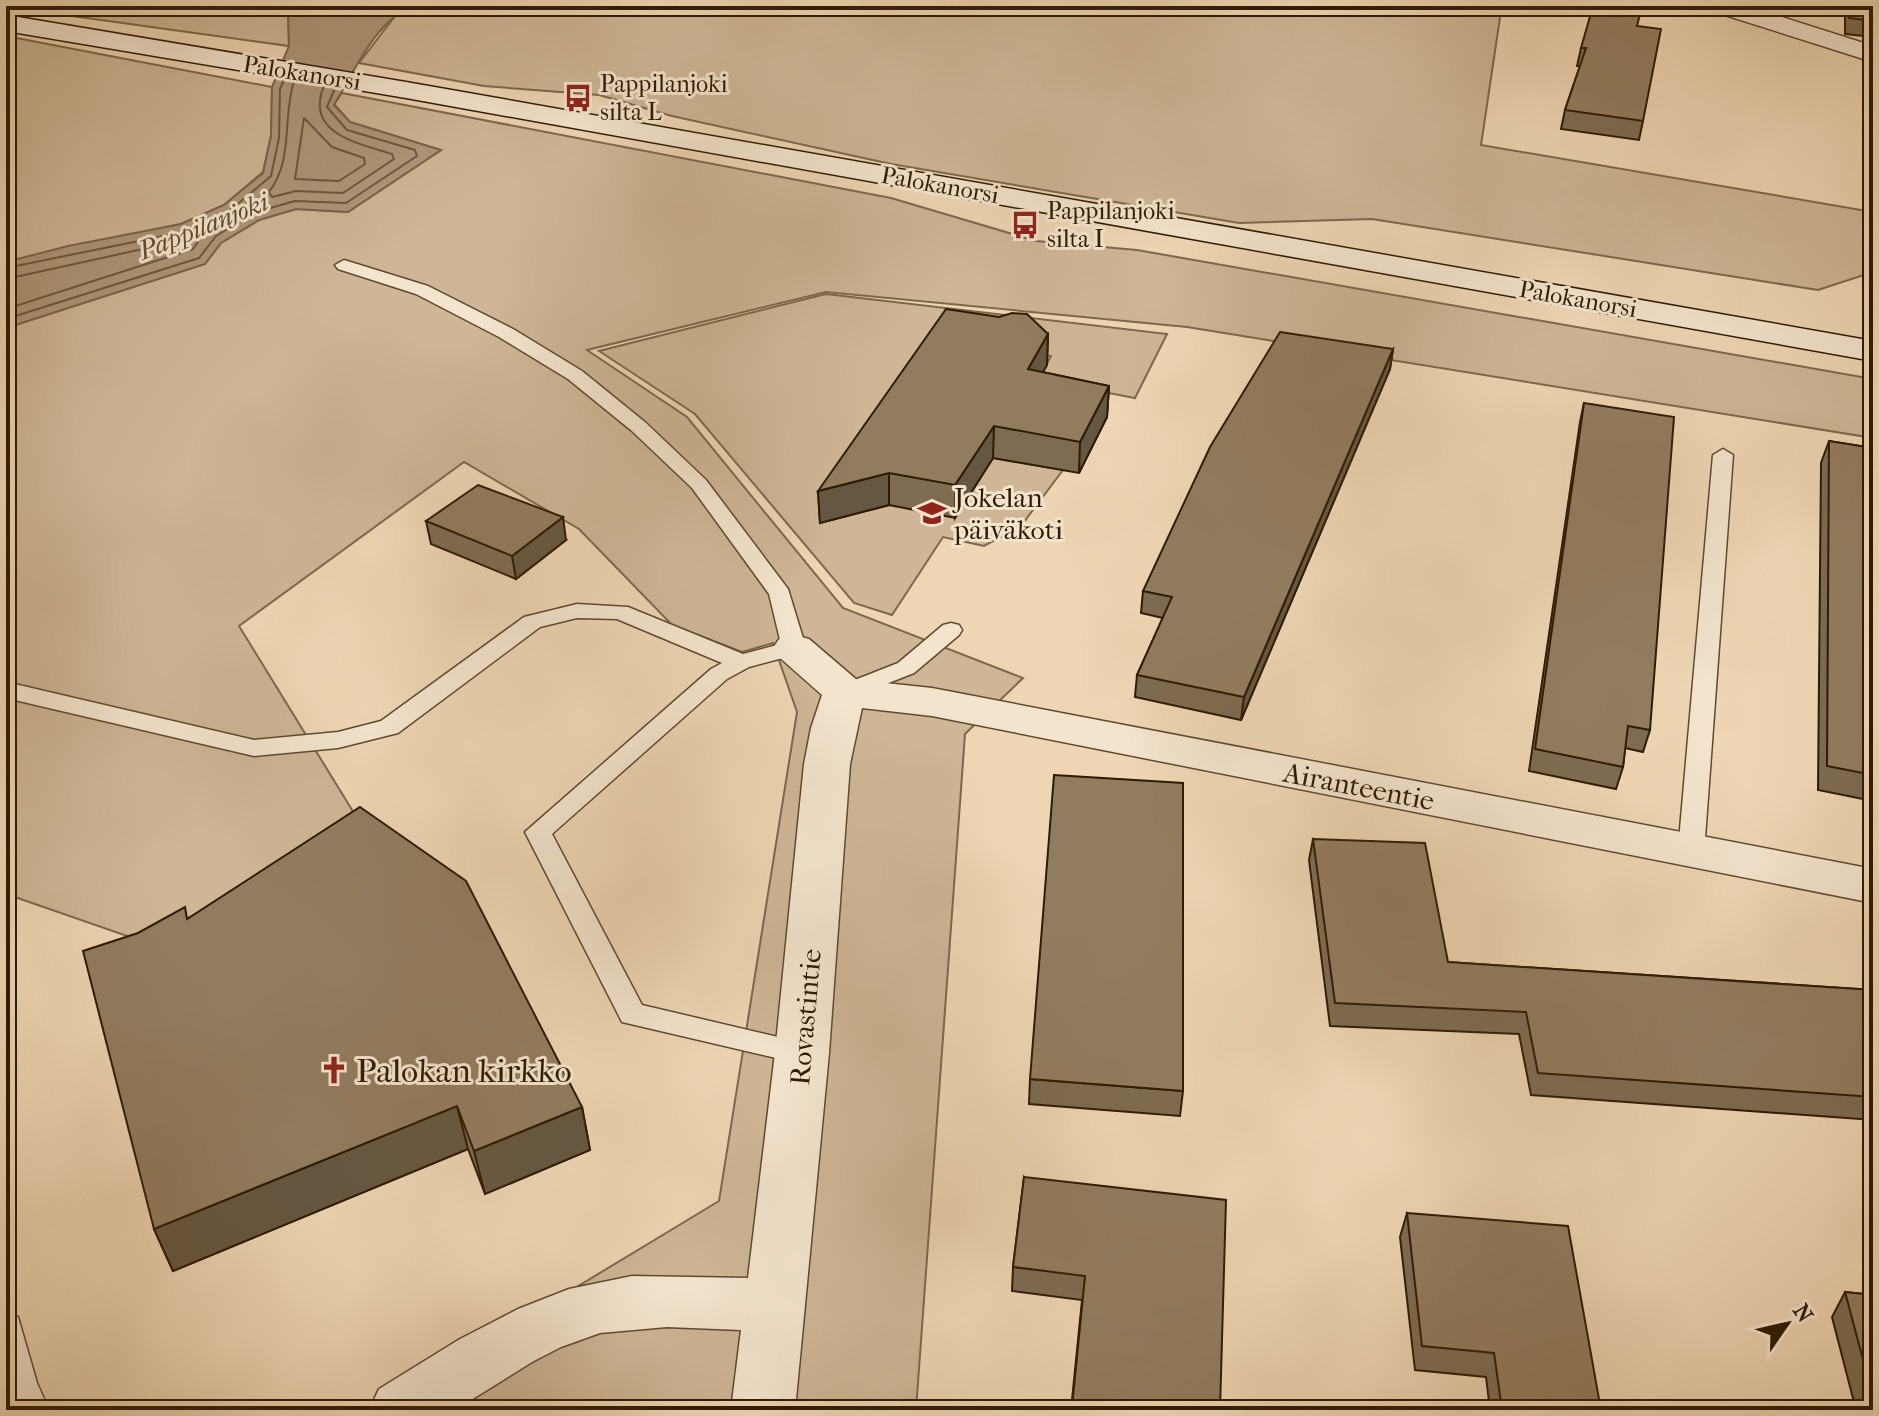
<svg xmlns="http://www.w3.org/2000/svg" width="1879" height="1416" viewBox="0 0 1879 1416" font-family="'IM FELL French Canon',serif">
	<rect width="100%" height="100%" fill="#eed6b4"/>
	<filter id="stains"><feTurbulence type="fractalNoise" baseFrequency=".0025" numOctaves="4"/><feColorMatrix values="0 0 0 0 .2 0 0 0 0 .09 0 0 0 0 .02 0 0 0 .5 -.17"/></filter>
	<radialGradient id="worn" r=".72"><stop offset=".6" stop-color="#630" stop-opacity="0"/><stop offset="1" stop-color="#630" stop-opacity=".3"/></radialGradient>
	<g fill="#ceb696" stroke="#7e684c" stroke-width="2">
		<polygon points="37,6 292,6 288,10 289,46 72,16"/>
		<polygon points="414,6 1513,6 1501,11 1481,145 1873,212 1873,272 1818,290 1372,219 1239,223 891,164 672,116 599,95 484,86 359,63 399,11"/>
		<polygon points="6,36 272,87 271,136 263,172 224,205 181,224 6,262"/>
		<polygon points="342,93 891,198 1036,241 1137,250 1873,379 1873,438 1187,327 826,292 587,350 687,417 843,608 1023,678 965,734 916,1410 373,1410 719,1201 797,712 773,643 742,652 672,625 579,529 464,462 239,626 357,818 150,944 6,894 6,610 13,605 6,598 6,328 205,264 221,243 259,220 296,209 348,212 441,150 350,122 334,104"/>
		<polygon points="826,294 1167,334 1135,398 1109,393 1097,415 1027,400 1051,356 1036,354 871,510 889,505 993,458 1063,470 1021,526 984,546 943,537 892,615 854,603 695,414 599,351"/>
	</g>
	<path fill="#ad9678" stroke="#7b6549" stroke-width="2" d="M292,6H414C376,19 354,72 334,105L350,122L441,150L348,212L296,209L259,220L221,243L205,264L6,328V262L68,246L181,224L224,205L263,173L271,136L272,87L289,46L288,10Z"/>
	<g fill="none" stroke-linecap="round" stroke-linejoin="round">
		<g stroke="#6e583e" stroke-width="2">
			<path d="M294,81C282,119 294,159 269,192L272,197L296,191L343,193L394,159L392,154C357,143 304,133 324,86"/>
			<polygon points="304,118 332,147 364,158 365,164 339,181 295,179"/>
			<polyline points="6,268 183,232 228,212 271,176 279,138 280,89 284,80"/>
			<polyline points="6,279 193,238 198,242 193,249 6,309"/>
			<polyline points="6,319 199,258 216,236 256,212 295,201 346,203 417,156 415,150 347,130 327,107 335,88"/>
		</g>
		<defs>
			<g id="lane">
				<polygon points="344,260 428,286 513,329 582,371 646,423 706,480 788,589 806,648 802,653 749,667 727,679 552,834 642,1005 812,1045 817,1053 812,1061 802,1064 622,1022 525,832 711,669 722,663 617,619 577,618 540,627 398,733 338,748 254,756 6,698 6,682 254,740 338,732 381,721 524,617 577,604 628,607 743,654 781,644 769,594 692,488 632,431 568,379 499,337 416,294 338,269 335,265"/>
				<polygon points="1723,449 1733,455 1704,852 1700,858 1691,861 1682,858 1678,852 1713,455"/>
				<polygon points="951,623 959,625 962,630 959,635 914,673 845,700 837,697 833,692 837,687 898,663 943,625"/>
				<polygon points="6,1312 18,1317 37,1383 49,1410 15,1410 6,1392"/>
			</g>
			<g id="street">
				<polygon points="1709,6 1747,6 1873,46 1873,62 1712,11"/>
				<polygon points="794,635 809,639 857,680 932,688 1873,869 1873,903 932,716 862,708 850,764 829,1053 795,1410 731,1410 741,1330 667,1327 600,1333 561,1347 532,1362 455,1410 369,1410 379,1389 460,1339 518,1309 569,1289 632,1276 748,1278 775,1053 804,764 811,728 822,695 779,657 773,648 779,639"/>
			</g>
			<polygon id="secondary" points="6,15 406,82 1873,341 1873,361 406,98 6,31"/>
		</defs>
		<use href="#lane" stroke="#5f4a2f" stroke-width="3"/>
		<use href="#street" stroke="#5f4a2f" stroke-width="3"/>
		<use href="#secondary" stroke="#2f1b03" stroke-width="3"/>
		<use href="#lane" fill="#f4e4ce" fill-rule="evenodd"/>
		<use href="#street" fill="#f4e4ce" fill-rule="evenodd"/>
		<use href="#secondary" fill="#f4e4ce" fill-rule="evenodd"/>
	</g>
	<g fill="#7e6b52" stroke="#2f1b03" stroke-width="2">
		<polygon points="1845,6 1873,6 1873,37 1845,34"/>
		<polygon points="1637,26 1643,121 1639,140 1561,129 1565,110 1580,66 1577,66 1581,48"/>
		<polygon points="1048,334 1047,365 1042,372 1109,386 1107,417 1079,473 993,458 955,518 889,505 820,523 818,491"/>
		<polygon points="1393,349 1390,369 1241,720 1135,697 1137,675 1163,618 1141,613 1143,591"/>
		<polygon points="1584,403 1650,730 1643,752 1625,748 1623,767 1616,789 1529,771 1580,422"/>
		<polygon points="1829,441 1873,448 1873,801 1818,790 1821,463"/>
		<polygon points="426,521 566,540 516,579 431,544"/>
		<polygon points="1313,839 1448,962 1873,990 1873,1120 1531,1095 1519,1034 1330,1026 1309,860"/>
		<polygon points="189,918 582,1107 590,1150 485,1194 468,1149 173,1271 154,1229"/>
		<polygon points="1030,1079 1183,1091 1180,1116 1029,1104"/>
		<polygon points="1024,1177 1220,1410 1071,1410 1082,1300 1012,1291 1013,1267"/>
		<polygon points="1407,1213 1601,1410 1490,1410 1486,1377 1415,1370 1400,1237"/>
		<polygon points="1845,1292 1873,1295 1873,1410 1856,1410 1832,1317"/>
	</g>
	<g fill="#665742" stroke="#2f1b03" stroke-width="2">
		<polygon points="1048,334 1047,365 1027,400 1028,369"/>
		<polygon points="1393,349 1390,369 1241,720 1244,697"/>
		<polygon points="1109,386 1107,417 1079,473 1080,442"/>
		<polygon points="994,426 993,458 955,518 955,485"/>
		<polygon points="889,473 889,505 820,523 818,491"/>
		<polygon points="563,517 566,540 516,579 512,556"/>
		<polygon points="457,1106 468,1149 173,1271 154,1229"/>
		<polygon points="582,1107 590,1150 485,1194 474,1151"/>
	</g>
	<g fill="#927c5f" stroke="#2f1b03" stroke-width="2">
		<polygon points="1593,6 1642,6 1637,26 1661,29 1643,121 1565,110 1586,48 1581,48"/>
		<polygon points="1850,6 1873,6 1873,21 1849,18"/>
		<polygon points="946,309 999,317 1012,313 1027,314 1048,334 1028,369 1109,386 1080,442 994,426 955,485 889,473 818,491"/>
		<polygon points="1280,332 1393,349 1244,697 1137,675 1172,597 1143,591 1210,447"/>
		<polygon points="1584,403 1674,417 1650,730 1628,726 1623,767 1535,749"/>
		<polygon points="1829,441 1873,448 1873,775 1827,766"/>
		<polygon points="478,485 563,517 512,556 426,521"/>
		<polygon points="1054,775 1183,783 1183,1091 1030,1079"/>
		<polygon points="360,807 466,881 582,1107 474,1151 457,1106 154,1229 83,951 138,933 185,907 187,919"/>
		<polygon points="1313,839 1425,843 1448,962 1873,990 1873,1097 1538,1073 1526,1012 1335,1003"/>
		<polygon points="1024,1177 1226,1200 1220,1410 1095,1410 1072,1407 1085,1276 1013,1267"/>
		<polygon points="1407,1213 1568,1226 1601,1410 1502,1410 1494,1353 1422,1346"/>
		<polygon points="1845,1292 1873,1295 1873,1397"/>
	</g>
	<defs>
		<symbol id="bus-bare" viewBox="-9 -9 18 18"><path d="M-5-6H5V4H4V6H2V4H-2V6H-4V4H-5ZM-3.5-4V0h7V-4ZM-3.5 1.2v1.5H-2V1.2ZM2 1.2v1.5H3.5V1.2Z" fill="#8f2418" stroke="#f4e4ce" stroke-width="2.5" paint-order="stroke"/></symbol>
		<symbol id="school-bare" viewBox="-9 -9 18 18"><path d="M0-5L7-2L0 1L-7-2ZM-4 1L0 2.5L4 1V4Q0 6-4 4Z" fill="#8f2418" stroke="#f4e4ce" stroke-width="2.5" paint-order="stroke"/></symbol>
		<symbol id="church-bare" viewBox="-9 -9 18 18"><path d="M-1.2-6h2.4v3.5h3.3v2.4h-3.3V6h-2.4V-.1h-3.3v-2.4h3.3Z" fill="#8f2418" stroke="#f4e4ce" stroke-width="2.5" paint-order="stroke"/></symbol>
	</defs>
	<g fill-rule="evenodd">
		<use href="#bus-bare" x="558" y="78" width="40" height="40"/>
		<use href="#bus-bare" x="1005" y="205" width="40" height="40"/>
		<use href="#school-bare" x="912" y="493" width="40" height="40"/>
		<use href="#church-bare" x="314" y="1050" width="40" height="40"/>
	</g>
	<g text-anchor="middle" stroke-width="6" stroke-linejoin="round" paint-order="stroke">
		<g font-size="24" fill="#2f1b03" stroke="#f4e4ce">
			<text transform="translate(302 73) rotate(9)" y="8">Palokanorsi</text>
			<text transform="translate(940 185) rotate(10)" y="8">Palokanorsi</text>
			<text transform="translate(1578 299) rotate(10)" y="8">Palokanorsi</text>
		</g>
		<g font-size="24" fill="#2f1b03" stroke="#f4e4ce" text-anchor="start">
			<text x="600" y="92">Pappilanjoki<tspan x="600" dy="28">silta L</tspan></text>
			<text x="1047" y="219">Pappilanjoki<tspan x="1047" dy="28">silta I</tspan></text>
		</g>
		<g font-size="26" font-style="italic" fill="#614c32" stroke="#f4e4ce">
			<text transform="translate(203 226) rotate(-22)" y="9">Pappilanjoki</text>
		</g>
		<g font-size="28" fill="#2f1b03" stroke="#f4e4ce" text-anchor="start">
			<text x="954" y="507">Jokelan<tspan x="954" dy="32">päiväkoti</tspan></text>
		</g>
		<g font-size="28" fill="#2f1b03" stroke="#f4e4ce">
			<text transform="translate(1359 786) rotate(11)" y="10">Airanteentie</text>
			<text transform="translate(805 1017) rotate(-85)" y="10">Rovastintie</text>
		</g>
		<g font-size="34" fill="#2f1b03" stroke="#f4e4ce" text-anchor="start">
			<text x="356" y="1082">Palokan kirkko</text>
		</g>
	</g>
	<rect width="1879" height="1416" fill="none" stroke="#eed6b4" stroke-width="32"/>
	<rect x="8" y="8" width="1863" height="1400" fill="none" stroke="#2f1b03" stroke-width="4"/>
	<rect x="16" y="16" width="1847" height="1384" fill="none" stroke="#2f1b03" stroke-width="2"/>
	<g transform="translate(1787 1324) rotate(56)" stroke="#f4e4ce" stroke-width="6" paint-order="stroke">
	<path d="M0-6L14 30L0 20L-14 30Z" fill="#2f1b03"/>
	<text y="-12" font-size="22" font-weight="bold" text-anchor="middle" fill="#2f1b03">N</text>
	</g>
	<rect width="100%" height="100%" filter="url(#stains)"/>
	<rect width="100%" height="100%" fill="url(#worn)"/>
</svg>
